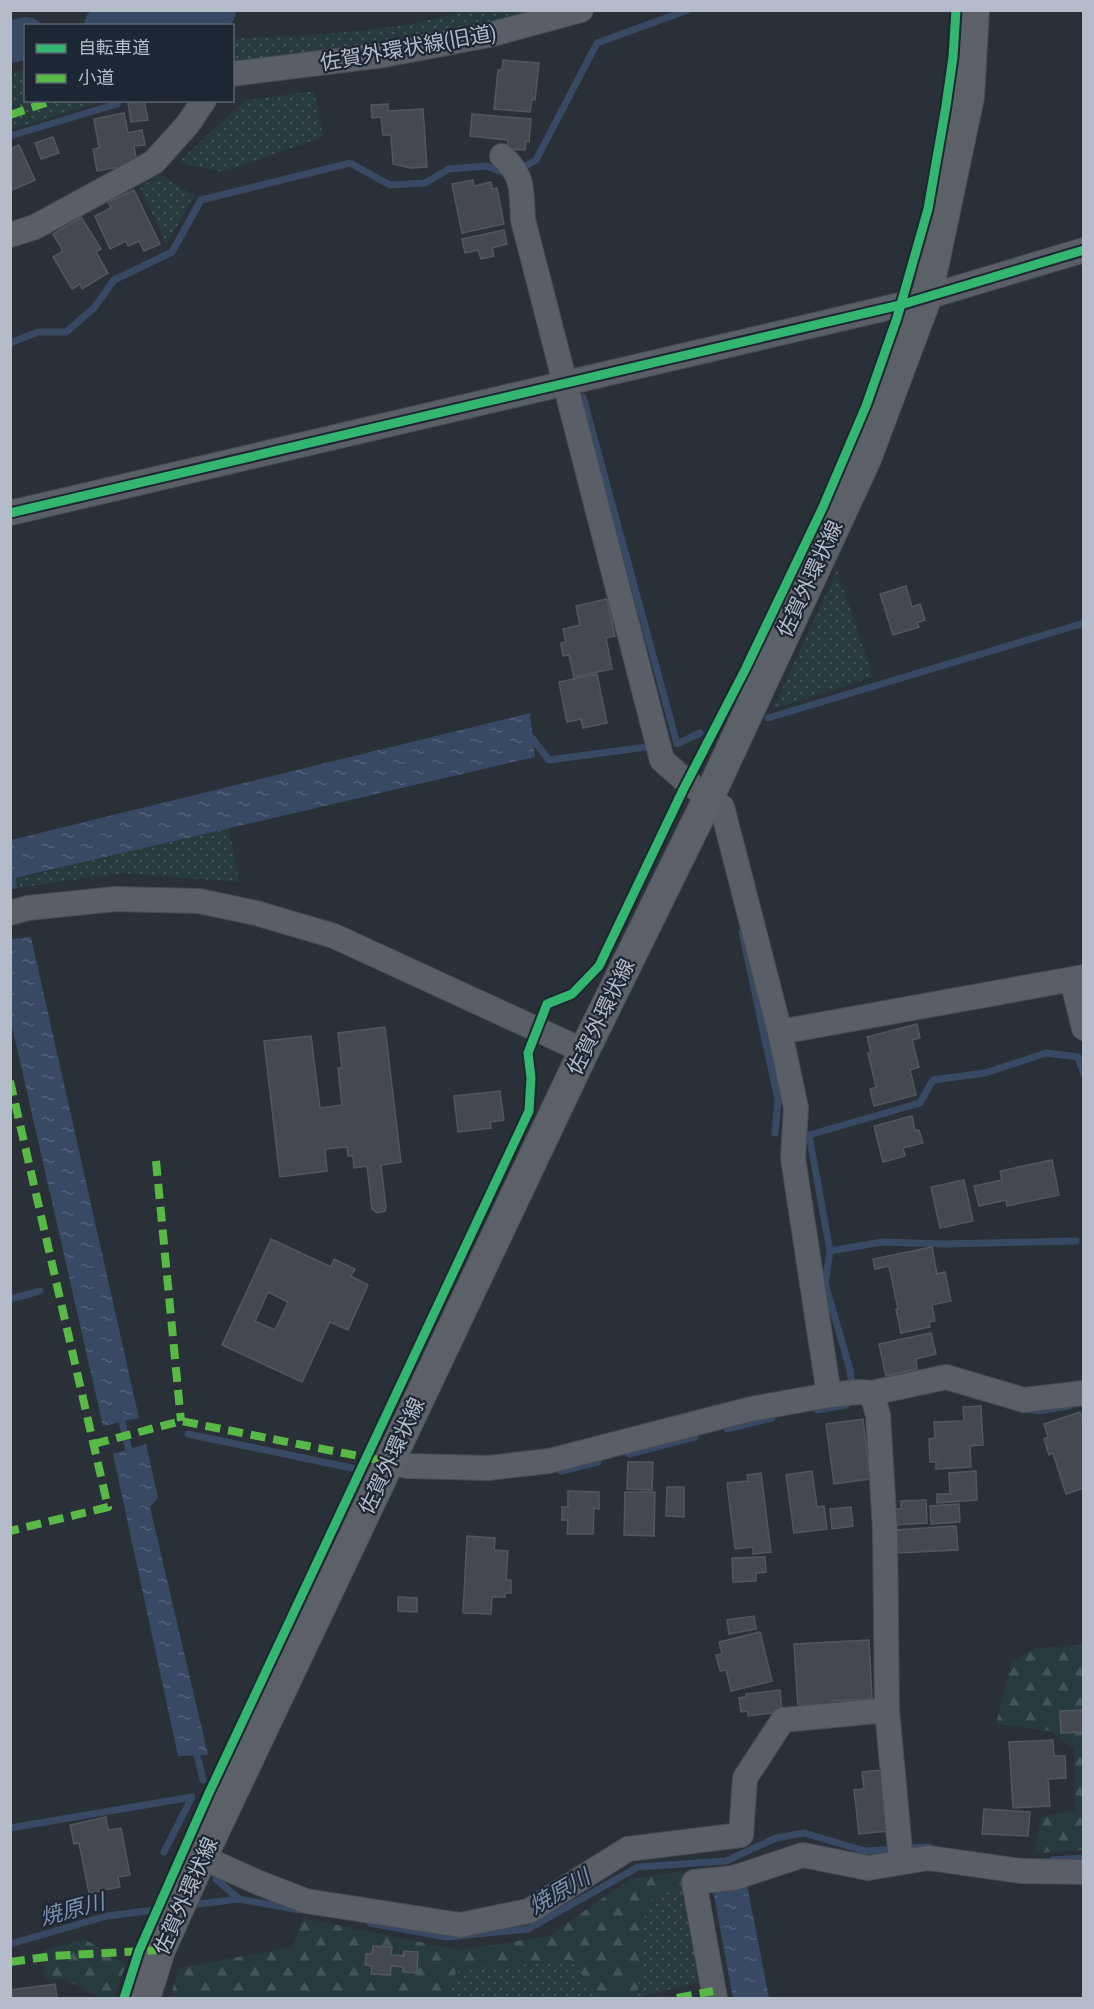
<svg xmlns="http://www.w3.org/2000/svg" width="1094" height="2009" viewBox="0 0 1094 2009" font-family="'Asap Condensed','Noto Sans JP',sans-serif">
	<defs>
		<pattern id="grass-dots" width="8" height="8" patternUnits="userSpaceOnUse" patternTransform="scale(1.5)"><rect width="8" height="8" fill="#273a3e"/><path d="M2 2h.1M6 6h.1" fill="none" stroke="#445559" stroke-width="1.8" stroke-linecap="round"/></pattern>
		<pattern id="forest-firs" width="22" height="20" patternUnits="userSpaceOnUse" patternTransform="scale(1.5)"><rect width="22" height="20" fill="#273a3e"/><path d="M5 1l3.5 6h-7zM16 11l3.5 6h-7z" fill="#445559"/></pattern>
		<pattern id="water-ripples" width="26" height="14" patternUnits="userSpaceOnUse" patternTransform="scale(1.5)"><rect width="26" height="14" fill="#384963"/><path d="M2 4q2-2 4 0t4 0M15 11q2-2 4 0t4 0" fill="none" stroke="#526178"/></pattern>
	</defs>
	<rect width="100%" height="100%" fill="#2a3038"/>
	<g fill="url(#grass-dots)">
		<path d="M466,11H543L453,36L278,59L233,61L232,39C312,35 389,33 466,11Z"/>
		<polygon points="25,69 26,100 103,101 11,130 11,74"/>
		<polygon points="314,91 323,137 222,172 179,162 244,101"/>
		<polygon points="159,174 195,196 166,244 140,188"/>
		<polygon points="837,570 873,677 773,709"/>
		<polygon points="229,828 239,882 122,873 17,888 15,879"/>
		<polygon points="686,1888 702,1982 637,1997 646,1900"/>
		<polygon points="571,1960 601,1998 448,1998 456,1971"/>
	</g>
	<g fill="url(#forest-firs)">
		<polygon points="1083,1645 1083,1850 1035,1853 1040,1817 1075,1810 1074,1749 1050,1731 996,1724 1011,1662 1035,1648"/>
		<polygon points="683,1871 686,1888 646,1901 637,1997 601,1998 570,1960 456,1971 448,1998 170,1998 179,1968 292,1947 303,1918 459,1950 549,1936 630,1879"/>
		<polygon points="84,1939 126,1964 113,1998 101,1998 64,1979 45,1979 42,1951"/>
	</g>
	<g fill="url(#water-ripples)">
		<polygon points="530,713 535,757 15,878 17,888 11,889 11,840"/>
		<polygon points="31,937 139,1418 103,1426 11,1022 11,939"/>
		<polygon points="146,1444 158,1498 150,1507 208,1755 178,1756 113,1454"/>
		<polygon points="747,1885 769,1998 733,1998 713,1891"/>
	</g>
	<g fill="none" stroke-linecap="round" stroke-linejoin="round">
		<g stroke="#384963" stroke-width="7">
			<polyline points="10,136 117,104"/>
			<polyline points="518,170 536,160 597,43 688,10"/>
			<polyline points="10,343 38,332 66,332 94,308 114,280 172,252 201,200 350,163 390,185 425,183 449,169 487,166 507,174"/>
			<polyline points="583,397 677,744 700,733"/>
			<polyline points="768,718 1084,623"/>
			<polyline points="528,733 549,760 647,747"/>
			<polyline points="742,932 778,1100 775,1133"/>
			<polyline points="830,1251 882,1242 944,1244 1076,1241"/>
			<polyline points="10,1299 40,1291"/>
			<polyline points="852,1388 850,1370 825,1283 830,1251 809,1135 920,1103 933,1080 985,1073 1046,1053 1078,1057 1084,1074"/>
			<polyline points="1027,1409 1038,1411 1069,1406"/>
			<polyline points="817,1410 846,1405"/>
			<polyline points="120,1413 130,1455"/>
			<polyline points="727,1429 772,1418"/>
			<polyline points="188,1434 352,1468"/>
			<polyline points="629,1454 695,1437"/>
			<polyline points="561,1471 598,1462"/>
			<polyline points="195,1747 203,1780"/>
			<polyline points="10,1828 192,1797 164,1852"/>
			<polyline points="1053,1860 1084,1858"/>
			<polyline points="216,1879 239,1899"/>
			<polyline points="190,1905 239,1899 300,1910"/>
			<polyline points="370,1923 447,1937 528,1929 638,1867 726,1861 776,1838 804,1833 865,1851 929,1847"/>
			<polyline points="10,1944 107,1916 170,1908"/>
		</g>
		<g stroke="#384963" stroke-width="42">
			<polyline points="105,26 215,10"/>
			<polyline points="10,42 26,38"/>
		</g>
	</g>
	<g fill="#444950" stroke="#52575f" stroke-width="1.5" fill-rule="evenodd">
		<polygon points="503,60 539,63 535,100 532,99 530,112 494,109 498,70 502,70"/>
		<polygon points="144,100 148,120 131,122 128,103"/>
		<polygon points="388,104 388,111 423,109 427,167 411,168 393,164 391,135 383,135 381,117 372,118 371,105"/>
		<polygon points="124,113 128,133 142,130 145,145 134,146 137,164 97,171 93,149 99,148 94,119"/>
		<polygon points="472,114 531,119 529,142 526,141 525,150 508,149 508,140 470,136"/>
		<polygon points="53,137 59,153 41,159 35,143"/>
		<polygon points="19,145 35,180 10,191 10,149"/>
		<polygon points="473,180 474,186 491,182 492,189 497,188 504,224 462,233 452,184"/>
		<polygon points="134,190 160,244 144,251 139,241 128,246 126,241 110,249 95,216 111,208 108,202"/>
		<polygon points="81,217 101,249 96,252 108,273 82,289 80,284 72,289 53,257 63,251 53,234"/>
		<polygon points="504,230 507,244 492,248 494,256 481,259 478,250 465,253 462,239"/>
		<polygon points="906,586 912,607 920,604 925,620 917,623 919,627 893,635 880,594"/>
		<polygon points="607,599 615,636 606,638 612,669 574,677 569,655 563,656 561,643 566,642 563,629 580,625 576,606"/>
		<polygon points="597,674 607,723 583,728 581,719 567,722 559,682"/>
		<polygon points="917,1024 920,1038 912,1040 919,1067 910,1070 916,1095 874,1106 870,1089 876,1087 868,1053 871,1053 867,1037"/>
		<polygon points="385,1027 401,1162 381,1165 386,1208 385,1211 377,1213 372,1209 367,1166 354,1168 353,1156 348,1156 347,1147 325,1149 327,1171 280,1177 264,1041 311,1036 320,1108 342,1105 338,1068 342,1068 338,1033"/>
		<polygon points="500,1091 504,1120 490,1122 491,1128 458,1132 454,1096"/>
		<polygon points="912,1116 915,1130 919,1130 923,1143 903,1148 905,1156 883,1162 874,1126"/>
		<polygon points="1052,1160 1059,1195 1007,1206 1006,1200 979,1206 974,1186 1002,1180 1000,1171"/>
		<polygon points="964,1180 973,1221 940,1228 931,1187"/>
		<path d="M271,1239L331,1267L334,1259L355,1269L351,1276L368,1285L348,1330L330,1322L302,1382L222,1345ZM268,1292L288,1302L275,1330L255,1321Z"/>
		<polygon points="932,1247 937,1274 945,1272 951,1301 932,1305 935,1321 929,1322 930,1327 901,1333 896,1309 898,1309 889,1266 875,1269 873,1259"/>
		<polygon points="931,1333 936,1354 916,1359 917,1369 886,1376 879,1344"/>
		<polygon points="981,1406 983,1445 970,1446 971,1467 936,1469 936,1462 930,1462 929,1439 935,1438 934,1422 964,1421 963,1407"/>
		<polygon points="1080,1412 1084,1422 1084,1488 1066,1494 1053,1453 1049,1455 1044,1439 1048,1437 1044,1424"/>
		<polygon points="863,1419 870,1479 834,1484 826,1424"/>
		<polygon points="628,1462 653,1462 652,1490 627,1489"/>
		<polygon points="812,1471 817,1507 824,1506 827,1529 794,1533 786,1475"/>
		<polygon points="976,1471 977,1500 937,1503 937,1494 950,1494 949,1473"/>
		<polygon points="761,1473 771,1552 753,1554 753,1547 735,1549 727,1483 748,1481 747,1475"/>
		<polygon points="667,1487 684,1487 684,1517 666,1516"/>
		<polygon points="568,1491 599,1492 599,1509 594,1508 593,1534 567,1534 568,1520 562,1520 562,1507 568,1507"/>
		<polygon points="625,1492 655,1492 654,1536 624,1535"/>
		<polygon points="926,1500 927,1523 893,1525 892,1509 901,1509 901,1501"/>
		<polygon points="959,1504 960,1522 931,1524 930,1506"/>
		<polygon points="851,1507 853,1526 832,1529 830,1509"/>
		<polygon points="956,1526 958,1550 897,1553 895,1530"/>
		<polygon points="467,1536 495,1538 494,1550 508,1551 506,1580 511,1580 511,1593 505,1593 505,1597 492,1597 491,1614 463,1613"/>
		<polygon points="765,1557 766,1572 756,1573 756,1581 733,1582 732,1558"/>
		<polygon points="398,1597 417,1598 417,1612 398,1611"/>
		<polygon points="754,1616 756,1629 729,1634 727,1620"/>
		<polygon points="760,1632 772,1681 731,1691 726,1670 720,1671 716,1655 722,1654 719,1642"/>
		<polygon points="869,1640 872,1699 832,1701 832,1705 798,1707 794,1644"/>
		<polygon points="780,1690 782,1712 748,1716 748,1711 741,1712 739,1698 746,1697 746,1694"/>
		<polygon points="1084,1710 1084,1732 1061,1733 1060,1711"/>
		<polygon points="1053,1740 1054,1756 1065,1756 1066,1778 1048,1779 1050,1806 1013,1808 1009,1742"/>
		<polygon points="881,1770 888,1831 859,1834 854,1790 864,1789 862,1772"/>
		<polygon points="984,1809 1030,1812 1028,1836 982,1834"/>
		<polygon points="106,1817 108,1830 121,1828 130,1875 118,1877 120,1887 89,1893 79,1843 74,1844 70,1825"/>
		<polygon points="373,1946 392,1947 391,1955 404,1956 404,1951 418,1952 417,1973 403,1972 403,1967 391,1966 390,1975 371,1974 372,1966 365,1965 366,1954 372,1954"/>
		<polygon points="55,1984 57,1998 10,1998 10,1990"/>
	</g>
	<g fill="none" stroke-linecap="round" stroke-linejoin="round">
		<defs>
			<g id="minor">
				<polyline points="232,74 384,55 489,35 581,10"/>
				<path d="M502,156C525,177 521,191 523,220L662,760L687,782L722,807L780,1032L796,1108L793,1158L829,1395"/>
				<polyline points="10,235 35,227 154,162 188,124 204,100"/>
				<polyline points="10,513 900,305 1084,250"/>
				<polyline points="10,913 28,908 115,899 199,901 256,913 334,936 584,1051"/>
				<polyline points="1072,980 1084,1028"/>
				<polyline points="780,1032 1084,977"/>
				<polyline points="872,1393 878,1415 885,1530 887,1710 901,1861"/>
				<polyline points="389,1462 408,1466 488,1468 549,1461 751,1409 829,1395 859,1392 872,1393 946,1377 1024,1400 1084,1393"/>
				<polyline points="201,1859 217,1864 257,1882 306,1901 460,1925 529,1911 628,1849 741,1835 745,1778 783,1720 887,1710"/>
				<polyline points="715,1998 694,1882 733,1878 803,1855 868,1868 929,1858 1021,1871 1084,1872"/>
			</g>
			<polyline id="major" points="145,1998 160,1950 201,1859 584,1051 708,799 866,459 927,296 969,97 974,10"/>
		</defs>
		<use href="#minor" stroke="#484c53" stroke-width="26"/>
		<use href="#major" stroke="#484c55" stroke-width="32"/>
		<use href="#minor" stroke="#5a5e66" stroke-width="24"/>
		<use href="#major" stroke="#5c6168" stroke-width="30"/>
		<g stroke="#58b947" stroke-width="8" stroke-dasharray="15 8" stroke-linecap="butt">
			<polyline points="10,115 54,100"/>
			<polyline points="10,1081 108,1507 10,1531"/>
			<polyline points="156,1161 181,1421"/>
			<polyline points="94,1444 181,1421 389,1462"/>
			<polyline points="10,1962 53,1956 160,1950"/>
			<polyline points="677,1998 713,1991"/>
		</g>
		<defs>
			<g id="cycleway">
				<polyline points="10,513 900,305 1084,250"/>
				<polyline points="124,1998 139,1951 208,1795 529,1111 531,1078 528,1053 547,1004 572,994 599,966 683,790 745,670 823,507 866,406 897,318 928,209 946,106 953,57 956,10"/>
			</g>
		</defs>
		<use href="#cycleway" stroke="#1d2633" stroke-width="13"/>
		<use href="#cycleway" stroke="#33b770" stroke-width="9"/>
	</g>
	<g text-anchor="middle" stroke-width="4.5" stroke-linejoin="round" paint-order="stroke">
		<g font-size="21" fill="#b4bcc9" stroke="#1d2633">
			<text transform="translate(408 48) rotate(-10)" y="7">佐賀外環状線(旧道)</text>
			<text transform="translate(810 579) rotate(-65)" y="7">佐賀外環状線</text>
			<text transform="translate(601 1017) rotate(-64)" y="7">佐賀外環状線</text>
			<text transform="translate(392 1456) rotate(-65)" y="7">佐賀外環状線</text>
			<text transform="translate(186 1896) rotate(-66)" y="7">佐賀外環状線</text>
		</g>
		<g font-size="22" font-style="italic" fill="#7c92b1" stroke="#1d2633">
			<text transform="translate(559 1891) rotate(-30)" y="8">焼原川</text>
			<text transform="translate(72 1909) rotate(-15)" y="8">焼原川</text>
		</g>
	</g>
	<rect width="1094" height="2009" fill="none" stroke="#b4bcc9" stroke-width="24"/>
	<rect x="24" y="24" width="210" height="78" fill="#1d2633" stroke="#59626f" stroke-width="1.5"/>
	<rect x="36" y="44" width="30" height="9" fill="#33b770" stroke="#59626f" stroke-width="1.5"/>
	<text x="78" y="54" font-size="18" fill="#b4bcc9">自転車道</text>
	<rect x="36" y="74" width="30" height="9" fill="#58b947" stroke="#59626f" stroke-width="1.5"/>
	<text x="78" y="84" font-size="18" fill="#b4bcc9">小道</text>
</svg>
